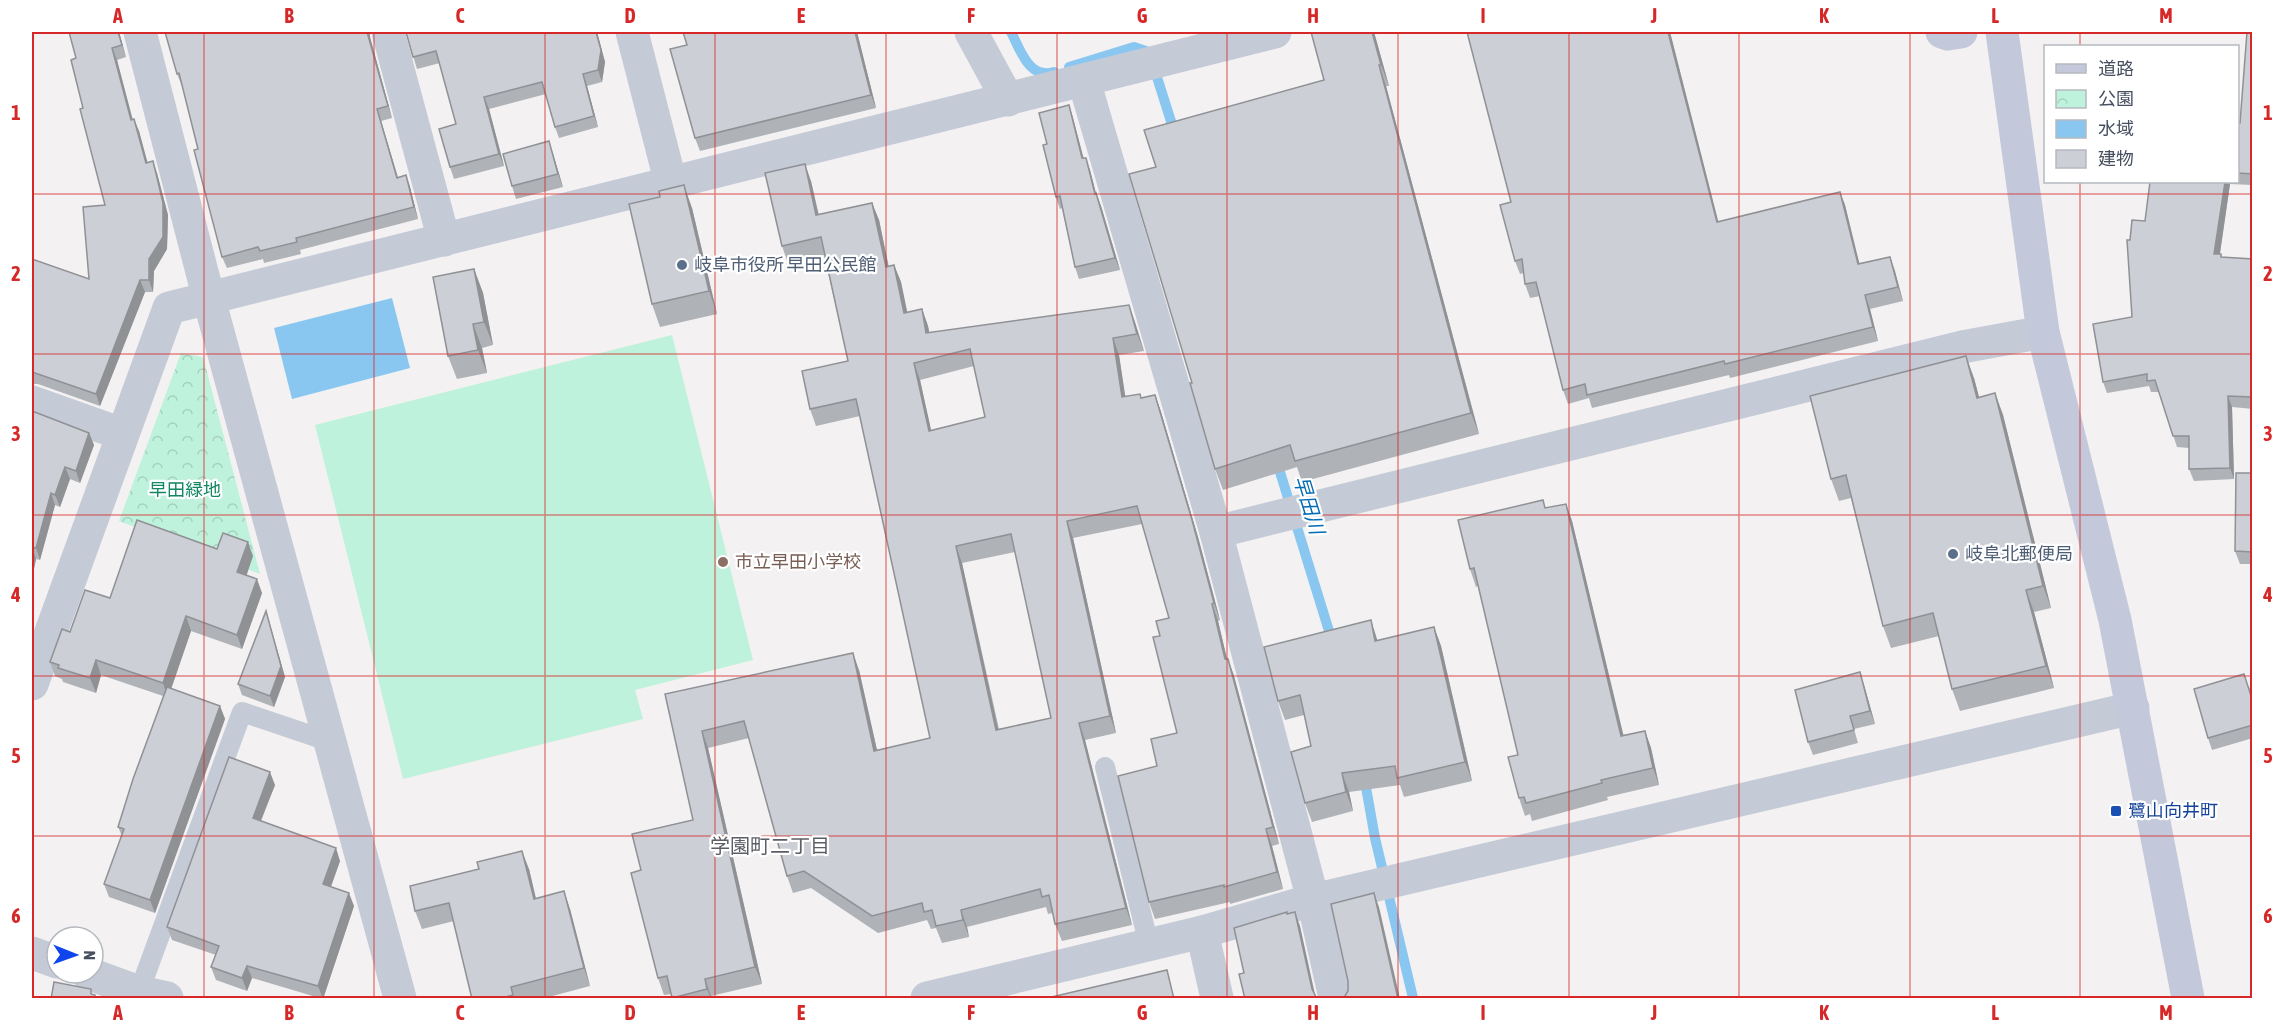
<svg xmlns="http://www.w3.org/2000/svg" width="2284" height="1030" viewBox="0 0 2284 1030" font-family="'Asap Condensed','Noto Sans JP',sans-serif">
	<defs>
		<pattern id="park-crowns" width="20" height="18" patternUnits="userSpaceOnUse" patternTransform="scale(1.5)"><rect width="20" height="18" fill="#bef2dc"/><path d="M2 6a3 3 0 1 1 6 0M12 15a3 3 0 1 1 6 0" fill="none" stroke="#a5d1bf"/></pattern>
	</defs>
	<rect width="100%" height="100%" fill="#f3f1f1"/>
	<polygon fill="url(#park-crowns)" points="181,353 203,357 260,574 119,521"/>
	<polygon fill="#bef2dc" points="672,335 753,660 635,690 643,719 403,779 315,425"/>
	<polygon fill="#89c7f1" points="392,298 410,368 292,399 274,328"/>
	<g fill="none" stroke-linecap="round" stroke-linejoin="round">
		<g stroke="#89c7f1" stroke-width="10">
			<path d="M1011,32C1020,49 1029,80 1054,72"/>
			<polyline points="1069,67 1134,47 1149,52 1175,134"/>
			<polyline points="1276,459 1333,644"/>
			<polyline points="1364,776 1375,838 1413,998"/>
		</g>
		<g stroke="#c4cad6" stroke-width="20">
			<polyline points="1105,767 1149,945"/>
			<polyline points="139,992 242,712 331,742"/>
		</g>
		<g stroke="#c4cad6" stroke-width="33">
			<polyline points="140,32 209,299 400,998"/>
			<polyline points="388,32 444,240"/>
			<polyline points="632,32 671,184"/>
			<polyline points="971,32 1008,100"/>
			<polyline points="1084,81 1216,532"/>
			<polyline points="32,402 122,434"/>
			<polyline points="32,684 169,308 1275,32"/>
			<polyline points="1202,932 1217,998"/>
			<polyline points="32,953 57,962"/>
			<polyline points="87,973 139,992 167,998"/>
			<polyline points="927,998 1202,932 1313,900 2133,708"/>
			<polyline points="1335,998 1313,900 1216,532 1962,347 2043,332"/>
		</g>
		<g stroke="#c3c9da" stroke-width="33">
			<polyline points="1942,32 1948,34 1961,32"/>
			<polyline points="2002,32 2043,332 2115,620 2188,998"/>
		</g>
	</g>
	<g fill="#afb2b7" fill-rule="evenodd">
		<polygon points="119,32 126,57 117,60 132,119 139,131 147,163 157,173 168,215 167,249 154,271 153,292 145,292 100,406 38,384 32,384 32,259 89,279 105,205 83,108 76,58"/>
		<polygon points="406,32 597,32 605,62 602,82 587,86 598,127 559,138 555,127 546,94 489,109 504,166 454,179 450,167 456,124 440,63 417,69"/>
		<polygon points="683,32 857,32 876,108 700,151 695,138 687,45"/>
		<polygon points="1311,32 1374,32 1389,86 1386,86 1479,434 1302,482 1297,467 1223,490 1215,469 1192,383 1156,167 1324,80"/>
		<polygon points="1670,32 1718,222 1840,192 1845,205 1859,264 1890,257 1903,301 1870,309 1878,341 1730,378 1729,375 1592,408 1589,398 1568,404 1563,390 1540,296 1530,298 1525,284 1524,273 1520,274 1515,261 1511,202"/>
		<polygon points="2253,32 2253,185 2230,184 2220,254 2221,254 2222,257 2253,259 2253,409 2232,407 2234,479 2194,481 2189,469 2189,448 2177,447 2159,392 2151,392 2149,386 2107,393 2103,382 2132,317 2130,240 2145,221 2150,182 2238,182 2238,123 2240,123"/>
		<polygon points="370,37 392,118 381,121 398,177 406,175 410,187 418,219 300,250 301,254 264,263 263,259 227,268 222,257 198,149 182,86 177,74"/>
		<polygon points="1069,105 1073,118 1083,158 1090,170 1096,193 1101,206 1120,270 1079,279 1075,267 1062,208 1060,209 1056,197 1047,144"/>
		<polygon points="553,154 563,187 516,199 512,186"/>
		<path d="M811,181L819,215L872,203L879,220L889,267L894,265L901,282L907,313L922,309L928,326L929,333L1129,305L1144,351L1119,355L1125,397L1141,398L1155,395L1161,412L1198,537L1220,620L1218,621L1227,659H1228L1234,676L1279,844L1272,846L1283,889L1230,904V902L1155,919L1149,902L1157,766L1177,733L1160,636L1169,618L1142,524L1073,538L1116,733L1085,740L1132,925L1062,941L1055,924L1053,913L1048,914L1046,907L967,927L969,937L942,943L936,928L931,929L927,920L878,933L811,888L793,893L787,876L749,738L708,748L762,984L711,996L712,999H672L671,994L664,995L658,978L641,870L693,820L665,694L859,670L877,750L930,738L860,416L816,426L810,409L848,361L824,255L788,263L782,246ZM974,366L985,417L931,430L920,380ZM1015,552L1051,718L999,729L962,563Z"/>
		<polygon points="660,197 692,208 717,314 660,327 652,304"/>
		<polygon points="474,269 483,293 493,345 482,348 487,373 457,379 448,356"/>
		<polygon points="1974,378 1979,397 1995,393 2003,415 2051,608 2034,612 2054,688 1960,711 1952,689 1939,636 1891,648 1883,626 1851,498 1839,501 1831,479"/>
		<polygon points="32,411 89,433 94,445 80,483 70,479 60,507 55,505 40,560 36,559 32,578"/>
		<polygon points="2253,473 2253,564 2240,564 2235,551"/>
		<polygon points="1566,504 1572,521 1623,736 1645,731 1651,748 1659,785 1607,797 1608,800 1532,821 1530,814 1525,816 1519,798 1518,755 1478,586 1476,587 1470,569 1546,508"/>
		<polygon points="217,549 253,556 246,575 262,593 242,649 191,631 171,689 220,706 225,719 155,913 109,897 104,884 122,836 118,827 163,696 101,675 96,693 63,682 62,679 55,676 50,662 70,632 110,598"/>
		<polygon points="266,611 285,677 274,707 242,695 238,684"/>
		<polygon points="1434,627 1441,646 1472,781 1404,797 1400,785 1349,792 1353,811 1312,822 1305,803 1311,746 1304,715 1285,720 1278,701 1378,641"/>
		<polygon points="1864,685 1875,724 1854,729 1858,743 1813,755 1808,742"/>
		<polygon points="2249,686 2253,699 2253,738 2212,750 2208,738"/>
		<polygon points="275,785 261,821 340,861 331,887 354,906 323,999 252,978 247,991 216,980 211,967 216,955 172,940 167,927"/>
		<polygon points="529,869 536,898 570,909 590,986 541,999 472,999 454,921 422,929 415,911"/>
	</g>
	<g fill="#8f9195">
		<polygon points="118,32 119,32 126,57 122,45"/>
		<polygon points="367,32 370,32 370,37 392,118 388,106"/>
		<polygon points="596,32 597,32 605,62 602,82 598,70"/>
		<polygon points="855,32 857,32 876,108 871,95"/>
		<polygon points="1372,32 1374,32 1389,86 1381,65"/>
		<polygon points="1668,32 1670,32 1722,236 1717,222"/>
		<polygon points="112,48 117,60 136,132 131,120"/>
		<polygon points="1379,65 1386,86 1479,434 1471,413"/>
		<polygon points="583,74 587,86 598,127 594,116"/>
		<polygon points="484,97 489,109 504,166 499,154"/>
		<polygon points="1069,105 1073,118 1087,171 1082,158"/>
		<polygon points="377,109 381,121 401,189 397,178"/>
		<polygon points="134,119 139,131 151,175 146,163"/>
		<polygon points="549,141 553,154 563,187 558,174"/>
		<polygon points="1086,158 1090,170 1099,206 1095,194"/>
		<polygon points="153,161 157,173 168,215 167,249 154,271 153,292 149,280"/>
		<polygon points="805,164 811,181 822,232 816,215"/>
		<polygon points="406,175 410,187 418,219 414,207"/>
		<polygon points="2225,182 2229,182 2230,184 2218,266 2214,254"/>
		<polygon points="684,185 692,208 717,314 709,291"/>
		<polygon points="1840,192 1845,205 1863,278 1858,264"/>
		<polygon points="1096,193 1101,206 1120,270 1115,258"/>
		<polygon points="872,203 879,220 892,284 886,267"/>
		<polygon points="1890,257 1895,271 1903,301 1898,287"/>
		<polygon points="894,265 901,282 911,330 904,313"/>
		<polygon points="474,269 483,293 493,345 484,322"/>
		<polygon points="140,280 145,292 100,406 96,394"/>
		<polygon points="1865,295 1870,309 1878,341 1873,327"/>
		<polygon points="1129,305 1135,322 1144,351 1137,334"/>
		<polygon points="922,309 928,326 933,350 926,333"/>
		<polygon points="473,324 482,348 487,373 478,350"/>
		<polygon points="1113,338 1119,355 1128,414 1122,397"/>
		<polygon points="1966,356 1974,378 1985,420 1977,398"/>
		<polygon points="914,363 920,380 935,448 929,431"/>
		<polygon points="1995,393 2003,415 2051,608 2043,586"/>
		<polygon points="1155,395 1161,412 1198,537 1220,620 1214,603"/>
		<polygon points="2228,396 2232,407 2234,479 2230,468"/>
		<polygon points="89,433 94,445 80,483 76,471"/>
		<polygon points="65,467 70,479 60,507 55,495"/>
		<polygon points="51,493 55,505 40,560 36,548"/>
		<polygon points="1566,504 1572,521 1628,754 1621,736"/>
		<polygon points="1067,521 1073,538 1116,733 1110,716"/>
		<polygon points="248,542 253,556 243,586 237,572"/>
		<polygon points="956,546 962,563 1002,747 996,730"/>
		<polygon points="32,547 36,559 32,578"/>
		<polygon points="257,579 262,593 242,649 237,635"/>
		<polygon points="2026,590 2034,612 2054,688 2046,666"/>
		<polygon points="1212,604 1218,621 1231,676 1225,659"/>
		<polygon points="266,611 285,677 274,707 270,696"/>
		<polygon points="186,616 191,631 168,698 163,683"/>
		<polygon points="1371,620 1377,639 1382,660 1375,641"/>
		<polygon points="1434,627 1441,646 1472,781 1465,762"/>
		<polygon points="853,653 859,670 881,768 874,751"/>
		<polygon points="1228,659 1234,676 1279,844 1273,827"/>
		<polygon points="96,660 101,675 96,693 90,678"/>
		<polygon points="1860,672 1864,685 1875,724 1870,711"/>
		<polygon points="220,706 225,719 155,913 150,900"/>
		<polygon points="1079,723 1085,740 1132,925 1126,908"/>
		<polygon points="702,731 708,748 762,984 755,967"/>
		<polygon points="1645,731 1651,748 1659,785 1653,768"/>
		<polygon points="270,772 275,785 257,830 253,818"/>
		<polygon points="1342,773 1349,792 1353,811 1346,792"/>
		<polygon points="1266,829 1272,846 1283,889 1277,872"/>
		<polygon points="336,848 340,861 327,897 323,884"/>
		<polygon points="522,851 529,869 540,917 534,899"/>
		<polygon points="564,891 570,909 590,986 584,968"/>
		<polygon points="349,893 354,906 323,999 318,986"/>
		<polygon points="1374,893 1379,907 1400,999 1398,999"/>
		<polygon points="961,910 967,927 969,937 963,920"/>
		<polygon points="1295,912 1300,926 1316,999 1312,989"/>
		<polygon points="247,966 252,978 247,991 242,978"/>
		<polygon points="705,979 711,996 712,999 711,999 707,989"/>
	</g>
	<g fill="#cccfd5" stroke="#8f9195" stroke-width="1.5" fill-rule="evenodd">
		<polygon points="69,32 118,32 122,45 112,48 131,120 134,119 146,163 153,161 163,203 163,237 149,259 149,280 140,280 96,394 32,372 32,259 89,279 83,207 105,205 80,109 83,108 71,60 76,58"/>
		<polygon points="165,32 367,32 388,106 377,109 397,178 406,175 414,207 296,238 297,242 260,251 258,247 222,257 194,150 198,149 179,73 177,74"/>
		<polygon points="406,32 596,32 601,50 598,70 583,74 594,116 555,127 542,82 484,97 499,154 450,167 439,129 456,124 436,51 413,57"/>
		<polygon points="683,32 855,32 871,95 695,138 670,49 687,45"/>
		<polygon points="1311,32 1372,32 1381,65 1379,65 1471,413 1295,461 1290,445 1215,469 1190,383 1192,383 1129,174 1156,167 1144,130 1324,80"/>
		<polygon points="1467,32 1668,32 1717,222 1840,192 1858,264 1890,257 1898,287 1865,295 1873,327 1725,364 1724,361 1587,395 1585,384 1563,390 1536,282 1525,284 1522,259 1515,261 1500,205 1511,202"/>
		<polygon points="2247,32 2253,32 2253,174 2238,173 2238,123 2240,123"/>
		<polygon points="1069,105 1082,158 1086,158 1095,194 1096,193 1115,258 1075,267 1060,196 1056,197 1043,145 1047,144 1039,113"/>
		<polygon points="549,141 558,174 512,186 503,154"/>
		<path d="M805,164L816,215L872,203L886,267L894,265L904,313L922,309L926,333L1129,305L1137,334L1113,338L1122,397L1140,394L1141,398L1155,395L1192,520L1214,603L1212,604L1225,659H1228L1273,827L1266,829L1277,872L1224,887V885L1149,902L1118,776L1157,766L1151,739L1177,733L1153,637L1160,636L1156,621L1169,618L1137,506L1067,521L1110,716L1079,723L1126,908L1055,924L1049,895L1042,897L1040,889L961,910L963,920L936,926L932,910L924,912L922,903L872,916L804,871L787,876L744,721L702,731L755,967L705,979L707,989L672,998L667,976L658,978L631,873L641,870L632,834L693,820L665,694L853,653L874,751L930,738L856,399L810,409L802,371L848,361L821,237L782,246L765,173ZM970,349L985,417L929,431L914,363ZM1011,534L1051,718L996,730L956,546Z"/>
		<polygon points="2150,182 2225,182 2214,254 2221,254 2221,257 2253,259 2253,397 2228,396 2230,468 2189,469 2189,436 2173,436 2155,380 2147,381 2147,374 2103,382 2093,324 2132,317 2127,240 2130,240 2132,220 2145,221"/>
		<polygon points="684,185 709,291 652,304 629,204 660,197 659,191"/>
		<polygon points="474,269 484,322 473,324 478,350 448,356 433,277"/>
		<polygon points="1966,356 1977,398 1995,393 2043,586 2026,590 2046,666 1952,689 1933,613 1883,626 1846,475 1831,479 1810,396"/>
		<polygon points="32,411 89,433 76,471 65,467 55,495 51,493 36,548 32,547 32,549"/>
		<polygon points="2236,473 2253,473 2253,552 2235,551"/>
		<polygon points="1543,500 1545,508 1566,504 1621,736 1645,731 1653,768 1601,780 1602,783 1526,803 1524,797 1519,798 1508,757 1518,755 1474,568 1470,569 1458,520"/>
		<polygon points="137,520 217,549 223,533 248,542 237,572 257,579 237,635 186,616 163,683 96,660 90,678 58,668 59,665 50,662 62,629 70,632 85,590 110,598"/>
		<polygon points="266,611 281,666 270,696 238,684"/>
		<polygon points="1371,620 1375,641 1434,627 1465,762 1397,778 1395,766 1342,773 1346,792 1305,803 1291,752 1311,746 1300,695 1278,701 1264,647"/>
		<polygon points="1860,672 1870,711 1850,716 1854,730 1808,742 1795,690"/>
		<polygon points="2244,674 2253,702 2253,725 2208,738 2194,689"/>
		<polygon points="167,687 220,706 150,900 104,884 124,829 118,827 133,779"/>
		<polygon points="229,757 270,772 253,818 336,848 323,884 349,893 318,986 247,966 242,978 211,967 219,946 167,927"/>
		<polygon points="522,851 534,899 564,891 584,968 511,987 513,995 498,999 472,999 449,903 415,911 410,886 479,869 477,862"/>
		<polygon points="1374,893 1398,999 1343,999 1348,991 1348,981 1331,904"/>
		<polygon points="1287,912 1287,914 1295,912 1312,989 1316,997 1319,999 1245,999 1239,974 1244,973 1234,928"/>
		<polygon points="1167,970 1174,999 1043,999"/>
		<polygon points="54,982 91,989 91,994 95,995 95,997 106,999 51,999"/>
	</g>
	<path fill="none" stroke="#d62828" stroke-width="1.5" stroke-opacity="0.55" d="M204,32V998M374,32V998M545,32V998M715,32V998M886,32V998M1057,32V998M1227,32V998M1398,32V998M1569,32V998M1739,32V998M1910,32V998M2080,32V46M2080,182V998M32,194H2252M32,354H2252M32,515H2252M32,676H2252M32,836H2252"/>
	<g fill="#5c6f8a" stroke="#fff" stroke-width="2">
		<circle cx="682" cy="265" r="6"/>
		<circle cx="1953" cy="554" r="6"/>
	</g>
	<circle fill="#8d6e63" stroke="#fff" stroke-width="2" cx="723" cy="562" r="6"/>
	<rect fill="#1a4fb4" stroke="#fff" stroke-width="2" x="2110" y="805" width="12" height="12" rx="3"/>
	<g text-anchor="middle" stroke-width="4.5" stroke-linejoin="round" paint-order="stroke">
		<g font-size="18" fill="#4e5e75" stroke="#fff" text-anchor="start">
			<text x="694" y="271">岐阜市役所 早田公民館</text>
			<text x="1965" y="560">岐阜北郵便局</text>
		</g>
		<g font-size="18" fill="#138663" stroke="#fff">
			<text x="185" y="496">早田緑地</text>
		</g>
		<g font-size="18" fill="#785e54" stroke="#fff" text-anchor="start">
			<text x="735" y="568">市立早田小学校</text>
		</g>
		<g font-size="18" fill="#164399" stroke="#fff" text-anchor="start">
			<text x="2128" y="817">鷺山向井町</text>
		</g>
		<g font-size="20" font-style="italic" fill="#056db5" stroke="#fff">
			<text transform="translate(1309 505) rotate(73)" y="7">早田川</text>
		</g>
		<g font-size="20" fill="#5d5f66" stroke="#fff">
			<text x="770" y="853">学園町二丁目</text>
		</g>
	</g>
	<rect width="2284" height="1030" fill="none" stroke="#ffffff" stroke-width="66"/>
	<rect x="2044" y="45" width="195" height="138" fill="#ffffff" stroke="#b5b9bf" stroke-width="1.5"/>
	<rect x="2056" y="64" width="30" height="9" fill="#c3c9da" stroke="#b5b9bf" stroke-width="1.5"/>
	<text x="2098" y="75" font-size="18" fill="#474f5f">道路</text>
	<rect x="2056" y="90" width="30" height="18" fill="url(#park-crowns)" stroke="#b5b9bf" stroke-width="1.5"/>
	<text x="2098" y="105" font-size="18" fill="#474f5f">公園</text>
	<rect x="2056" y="120" width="30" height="18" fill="#89c7f1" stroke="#b5b9bf" stroke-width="1.5"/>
	<text x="2098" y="135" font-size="18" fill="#474f5f">水域</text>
	<rect x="2056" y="150" width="30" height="18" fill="#cccfd5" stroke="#b5b9bf" stroke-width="1.5"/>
	<text x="2098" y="165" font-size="18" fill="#474f5f">建物</text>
	<g transform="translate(75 955) rotate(91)"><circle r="28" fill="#ffffff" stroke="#b5b9bf" stroke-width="1.5"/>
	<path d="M0-4.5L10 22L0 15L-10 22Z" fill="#1045ee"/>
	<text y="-9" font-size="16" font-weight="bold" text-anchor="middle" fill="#474f5f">N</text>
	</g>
	<rect x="33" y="33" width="2218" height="964" fill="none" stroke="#d62828" stroke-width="2"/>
	<g font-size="20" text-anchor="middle" font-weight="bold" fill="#d62828">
		<text x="118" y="23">A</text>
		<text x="289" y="23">B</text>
		<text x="460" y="23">C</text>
		<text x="630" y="23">D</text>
		<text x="801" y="23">E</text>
		<text x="971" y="23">F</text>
		<text x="1142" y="23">G</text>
		<text x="1313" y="23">H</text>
		<text x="1483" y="23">I</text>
		<text x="1654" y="23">J</text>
		<text x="1824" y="23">K</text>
		<text x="1995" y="23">L</text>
		<text x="2166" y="23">M</text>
		<text x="16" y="120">1</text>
		<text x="2268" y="120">1</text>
		<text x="16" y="281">2</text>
		<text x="2268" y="281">2</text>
		<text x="16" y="441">3</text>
		<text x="2268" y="441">3</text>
		<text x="16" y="602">4</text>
		<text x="2268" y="602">4</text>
		<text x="16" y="763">5</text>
		<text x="2268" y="763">5</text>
		<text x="16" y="923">6</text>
		<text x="2268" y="923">6</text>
		<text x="118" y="1020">A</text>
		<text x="289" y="1020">B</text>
		<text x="460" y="1020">C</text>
		<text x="630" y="1020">D</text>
		<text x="801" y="1020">E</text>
		<text x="971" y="1020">F</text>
		<text x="1142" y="1020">G</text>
		<text x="1313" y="1020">H</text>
		<text x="1483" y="1020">I</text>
		<text x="1654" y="1020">J</text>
		<text x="1824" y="1020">K</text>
		<text x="1995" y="1020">L</text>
		<text x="2166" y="1020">M</text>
	</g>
</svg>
